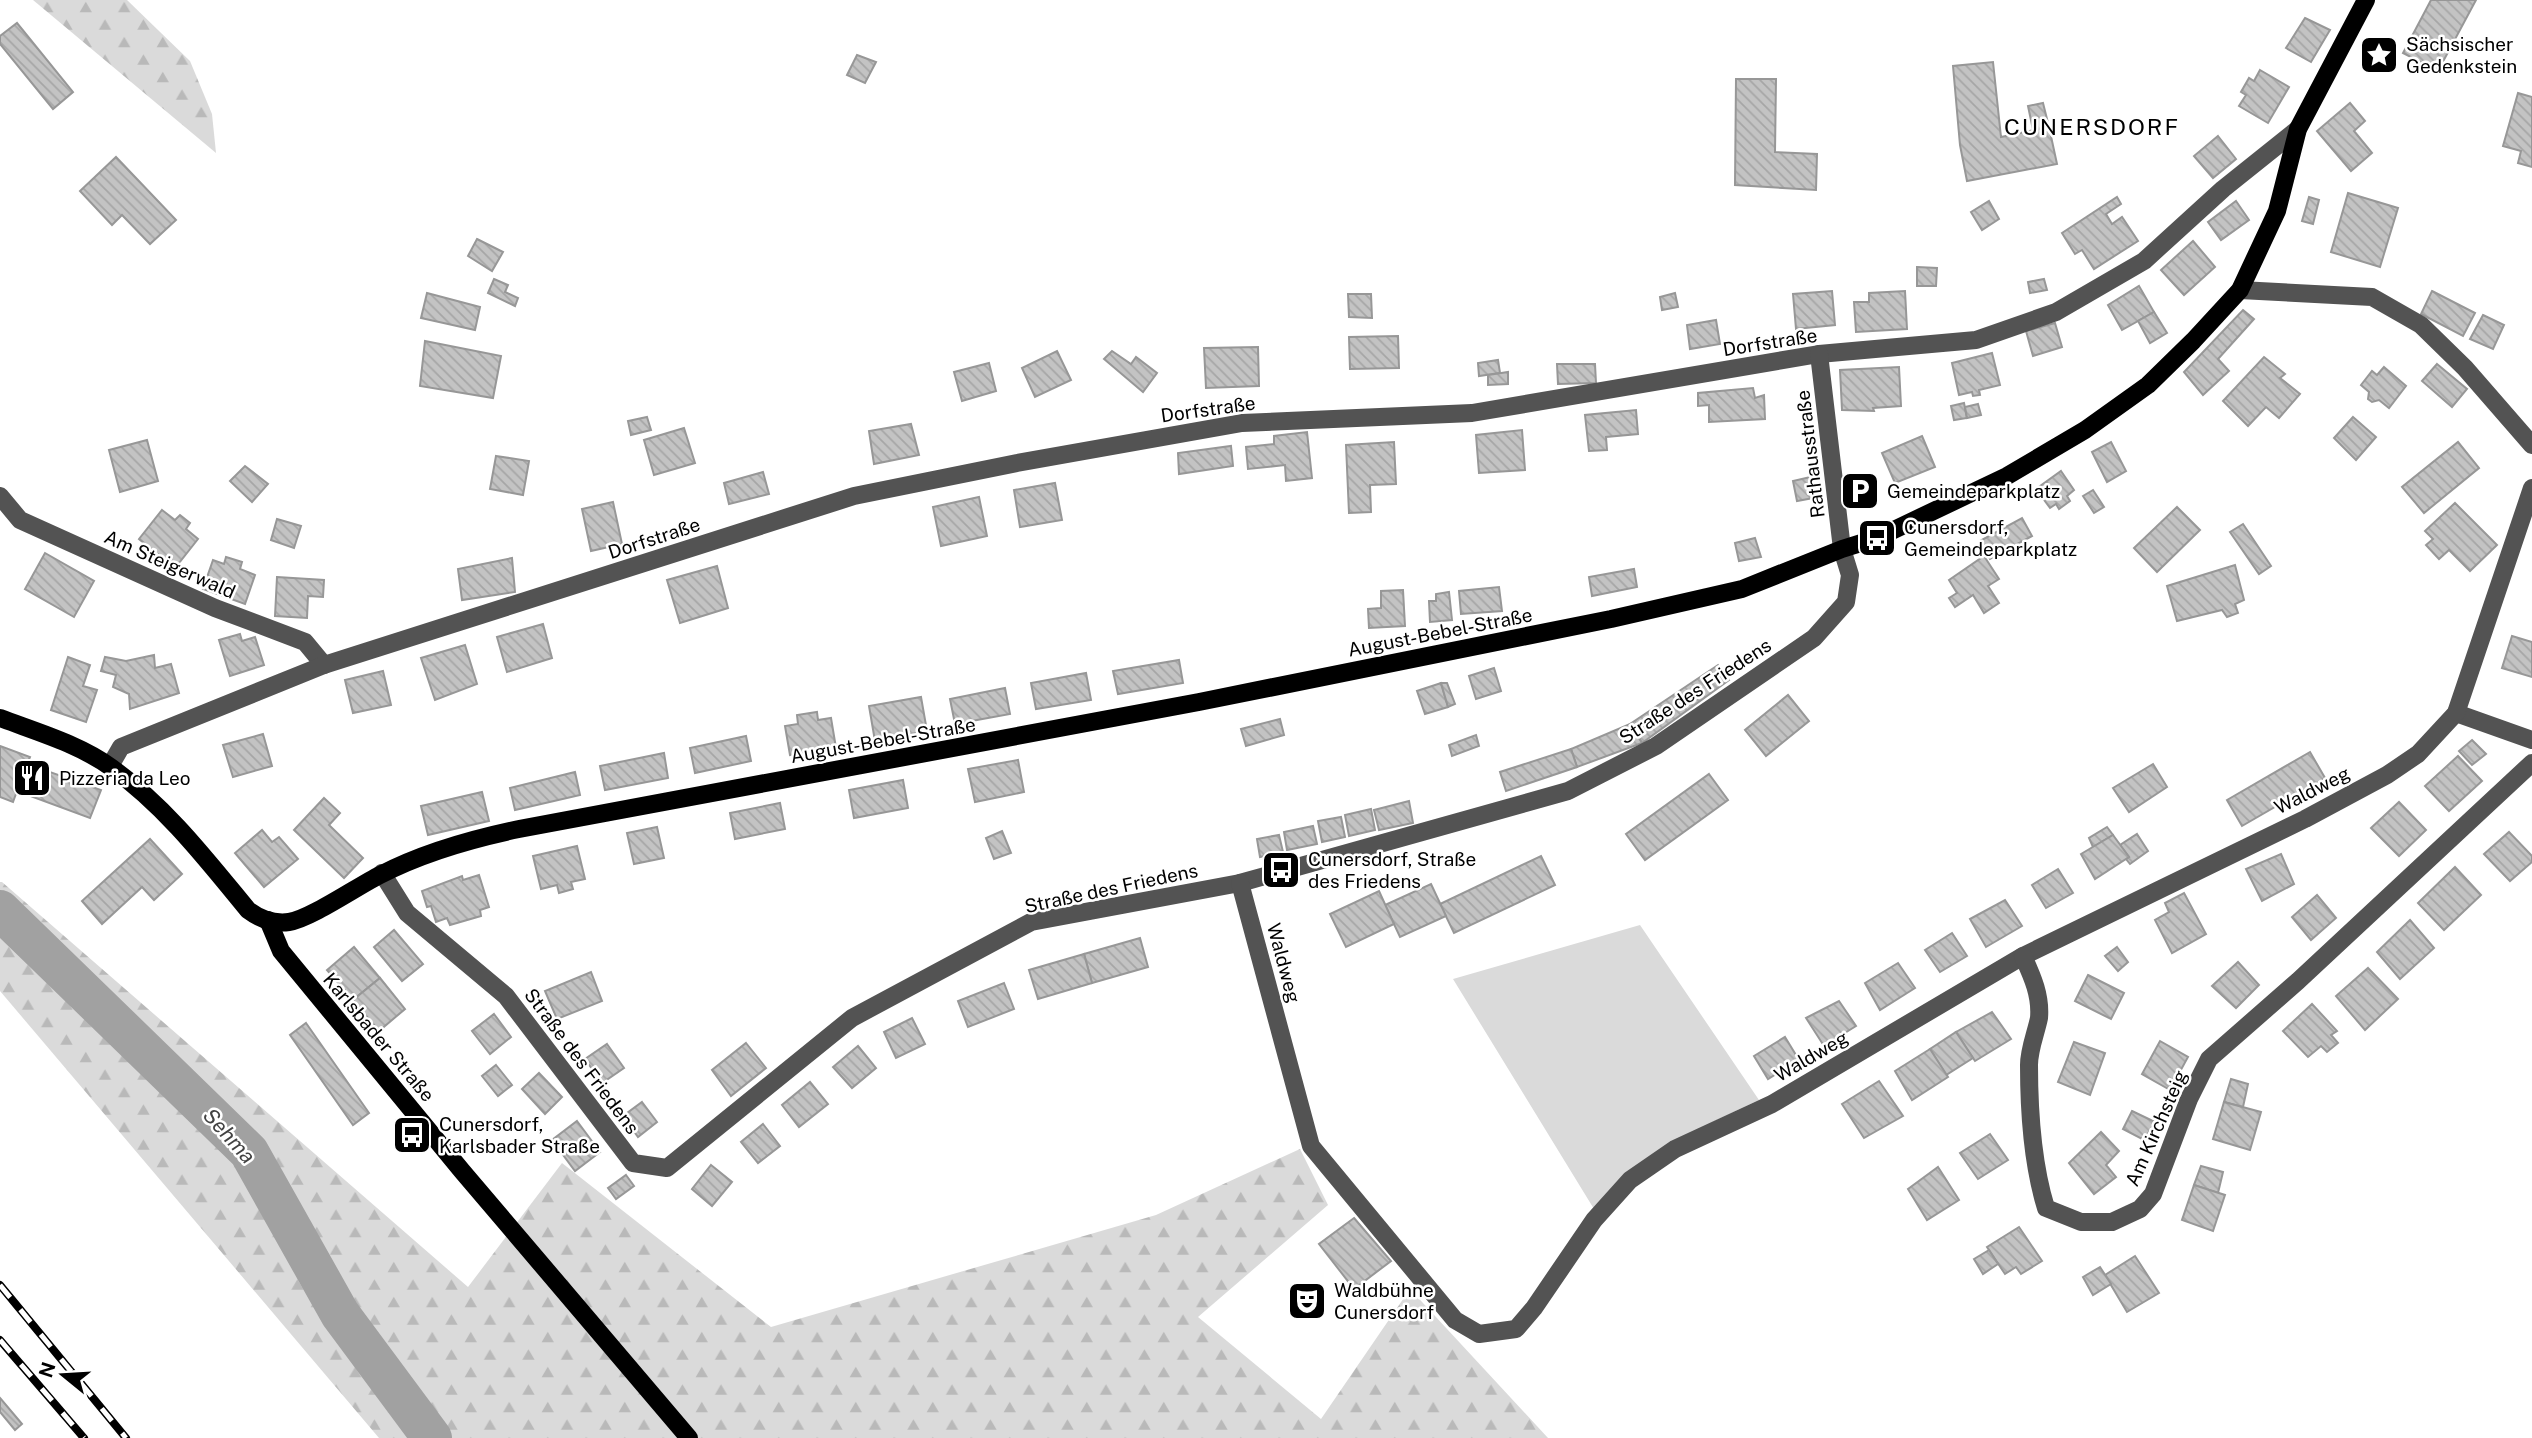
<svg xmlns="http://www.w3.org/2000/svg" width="2532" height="1438" viewBox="0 0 2532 1438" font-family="'Public Sans',sans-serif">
	<defs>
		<pattern id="forest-firs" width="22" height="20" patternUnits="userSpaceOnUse" patternTransform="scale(1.75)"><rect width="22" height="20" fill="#dadada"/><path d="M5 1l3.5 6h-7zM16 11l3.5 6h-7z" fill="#b9b9b9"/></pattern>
		<pattern id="building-back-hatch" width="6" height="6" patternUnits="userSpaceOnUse" patternTransform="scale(1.75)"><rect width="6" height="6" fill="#c3c3c3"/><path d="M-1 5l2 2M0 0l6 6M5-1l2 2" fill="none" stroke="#a6a6a6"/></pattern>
	</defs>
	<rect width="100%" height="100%" fill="#fff"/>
	<path fill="#dadada" d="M1640,925L1759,1100C1695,1130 1641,1153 1594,1209L1453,979Z"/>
	<g fill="url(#forest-firs)">
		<polygon points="33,0 127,0 190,61 212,114 216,153"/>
		<polygon points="0,882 2,882 468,1287 562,1163 771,1327 1156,1215 1300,1149 1328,1205 1198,1317 1321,1419 1410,1289 1548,1438 379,1438 0,991"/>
	</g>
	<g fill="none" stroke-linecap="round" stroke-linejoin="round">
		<polyline stroke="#a1a1a1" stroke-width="40" points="0,910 249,1152 340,1314 432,1438"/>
	</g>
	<g fill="url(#building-back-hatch)" stroke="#979797" stroke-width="2">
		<polygon points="2431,0 2476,0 2438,71 2403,53"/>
		<polygon points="2305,18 2330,30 2311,62 2286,48"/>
		<polygon points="17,23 73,92 53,109 0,44 0,36"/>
		<polygon points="857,55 876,62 865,83 847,75"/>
		<polygon points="1993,62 2001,137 2049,127 2057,164 1967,181 1960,145 1953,66"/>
		<polygon points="2260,70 2289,87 2268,123 2239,106 2246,95 2241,92 2249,78 2254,81"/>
		<polygon points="1736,79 1776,79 1775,152 1817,154 1816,190 1735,185"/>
		<polygon points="2518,93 2532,97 2532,167 2518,163 2521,151 2503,146"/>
		<polygon points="2043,103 2049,127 2033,130 2028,106"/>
		<polygon points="2350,103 2365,121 2354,131 2372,153 2351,171 2317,131"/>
		<polygon points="2218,136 2236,159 2213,178 2194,156"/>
		<polygon points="116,157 176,220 150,244 122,215 112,225 80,191"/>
		<polygon points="2348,193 2398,208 2380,267 2331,252"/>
		<polygon points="2117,197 2121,204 2106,214 2112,224 2122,217 2138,241 2094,269 2082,250 2075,254 2062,233"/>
		<polygon points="2309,197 2319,200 2313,224 2302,221"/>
		<polygon points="1989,201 1999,219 1982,230 1971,212"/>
		<polygon points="2236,201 2249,220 2221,240 2208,222"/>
		<polygon points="477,239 503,252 492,271 468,256"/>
		<polygon points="2193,241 2215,267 2184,295 2161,270"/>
		<polygon points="1917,267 1937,268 1936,286 1917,286"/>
		<polygon points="494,279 508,285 505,292 518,298 515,306 488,293"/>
		<polygon points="2044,279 2047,290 2030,293 2028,282"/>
		<polygon points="2139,286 2154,312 2122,330 2108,305"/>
		<polygon points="1832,291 1835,325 1796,329 1793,294"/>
		<polygon points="1905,291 1907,329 1856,332 1854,302 1869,302 1869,293"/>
		<polygon points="2432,291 2475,313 2463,336 2421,314"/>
		<polygon points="427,293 480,307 475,330 421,318"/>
		<polygon points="1675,293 1678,307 1662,310 1660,297"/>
		<polygon points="1348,294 1371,294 1372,318 1349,317"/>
		<polygon points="2243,310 2254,319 2218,359 2229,371 2203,395 2184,372"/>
		<polygon points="2154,312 2167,333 2150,343 2138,321"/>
		<polygon points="2483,315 2504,325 2493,349 2470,339"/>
		<polygon points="1716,320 1720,344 1690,349 1687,325"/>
		<polygon points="2055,323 2062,347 2033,356 2026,331"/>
		<polygon points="1398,336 1399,368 1350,369 1349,337"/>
		<polygon points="425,341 501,356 493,398 420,386"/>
		<polygon points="1258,347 1259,386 1206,388 1204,348"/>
		<polygon points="1057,351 1071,380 1035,397 1022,368"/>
		<polygon points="1112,351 1131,364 1136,357 1157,373 1143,392 1104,359"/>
		<polygon points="1992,353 2000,385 1979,390 1980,395 1973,396 1972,392 1959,395 1952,363"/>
		<polygon points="2264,357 2285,374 2280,378 2300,394 2279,418 2266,407 2248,426 2223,401"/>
		<polygon points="1498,360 1500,373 1479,376 1478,363"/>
		<polygon points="989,363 996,391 962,401 954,372"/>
		<polygon points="1557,364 1595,364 1596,383 1558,384"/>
		<polygon points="2437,364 2467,389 2452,407 2422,381"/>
		<polygon points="1899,367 1901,406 1873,408 1874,411 1842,410 1840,370"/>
		<polygon points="2384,367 2406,386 2389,408 2379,400 2372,402 2368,399 2369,392 2361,385 2372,371 2377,375"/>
		<polygon points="1508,372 1508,384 1488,385 1488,375"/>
		<polygon points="1753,388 1755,398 1764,395 1765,419 1709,422 1709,405 1698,406 1698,393"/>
		<polygon points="1964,403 1967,418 1954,420 1951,406"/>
		<polygon points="1978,404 1981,415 1967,418 1965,407"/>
		<polygon points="1636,410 1638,434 1606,437 1607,450 1589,451 1585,415"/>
		<polygon points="647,417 651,430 631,435 628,421"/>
		<polygon points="2353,417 2376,437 2356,460 2334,438"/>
		<polygon points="911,424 919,455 874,464 869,431"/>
		<polygon points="684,428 695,463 654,475 644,440"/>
		<polygon points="1522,430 1525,470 1479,473 1476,435"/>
		<polygon points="1307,432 1312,478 1286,481 1285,465 1248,469 1246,447 1274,444 1274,436"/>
		<polygon points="1922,436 1935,467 1895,483 1882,453"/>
		<polygon points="147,440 158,481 120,492 109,450"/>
		<polygon points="1394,442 1396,484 1370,485 1371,512 1349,513 1346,445"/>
		<polygon points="2111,442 2126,471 2107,482 2092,452"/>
		<polygon points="2458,442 2479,468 2424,513 2402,487"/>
		<polygon points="1231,446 1233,466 1179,474 1178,453"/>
		<polygon points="496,456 529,461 523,495 490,489"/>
		<polygon points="245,466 268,484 252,502 230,481"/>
		<polygon points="2061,471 2074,490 2067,496 2070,501 2059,509 2056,504 2050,508 2036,489"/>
		<polygon points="763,472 769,494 729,504 724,483"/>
		<polygon points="1815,476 1819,497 1797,501 1793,481"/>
		<polygon points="1055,483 1062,520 1020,527 1014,490"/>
		<polygon points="2093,490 2104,507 2094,513 2083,496"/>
		<polygon points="979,497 987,536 941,546 933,507"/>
		<polygon points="613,502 622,544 591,551 582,509"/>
		<polygon points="2455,503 2497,545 2470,571 2449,550 2439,559 2426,545 2433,539 2425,531"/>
		<polygon points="2177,507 2200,530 2157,572 2134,548"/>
		<polygon points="162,510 175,520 180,515 190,523 186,529 198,539 175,568 139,539"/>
		<polygon points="2022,518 2032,536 1990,559 1980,541"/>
		<polygon points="277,519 301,526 294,548 271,540"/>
		<polygon points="2243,524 2271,566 2259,574 2230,532"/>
		<polygon points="1755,538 1761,557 1739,561 1735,543"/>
		<polygon points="45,553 94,581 74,617 25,589"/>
		<polygon points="1984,556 1999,579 1988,586 1999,603 1984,613 1973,595 1955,607 1949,598 1957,593 1949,580"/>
		<polygon points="226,557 242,562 240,569 255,575 245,604 203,589 213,560 224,564"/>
		<polygon points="512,558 515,592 462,600 458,569"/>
		<polygon points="2235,565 2244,600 2235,604 2238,613 2227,617 2222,610 2177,621 2167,586"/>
		<polygon points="717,566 728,608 680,623 667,580"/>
		<polygon points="1634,569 1637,587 1592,596 1589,577"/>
		<polygon points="277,577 324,580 323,597 308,596 307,618 275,616"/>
		<polygon points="1499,587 1502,611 1461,614 1459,591"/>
		<polygon points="1403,590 1405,626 1369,628 1368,609 1381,608 1381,591"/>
		<polygon points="1449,592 1452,620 1430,622 1429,601 1436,601 1436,594"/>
		<polygon points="543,624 552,658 507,672 497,637"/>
		<polygon points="240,634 242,641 255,637 264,665 230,676 219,640"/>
		<polygon points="2512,636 2532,642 2532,677 2502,668"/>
		<polygon points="465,645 477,684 435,700 421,658"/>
		<polygon points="154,655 155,668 171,664 179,693 130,709 129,694 113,687 116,675 101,671 105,657 126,661"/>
		<polygon points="68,657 90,665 83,686 97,690 86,722 51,710"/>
		<polygon points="1179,660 1183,683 1118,694 1113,671"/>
		<polygon points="1718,665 1729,680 1642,743 1630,724"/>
		<polygon points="1494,668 1501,691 1476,699 1469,676"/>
		<polygon points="383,671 391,705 353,713 345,680"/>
		<polygon points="1086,673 1091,700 1036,709 1031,683"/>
		<polygon points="1441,683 1448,707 1425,714 1417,691"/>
		<polygon points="1441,683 1447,683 1455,704 1448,707"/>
		<polygon points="1005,688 1010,714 955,724 950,699"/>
		<polygon points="1788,695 1809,721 1766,756 1745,730"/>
		<polygon points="921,697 927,731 875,741 869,706"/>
		<polygon points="817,712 818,720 831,718 836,748 790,755 785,726 798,724 797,715"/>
		<polygon points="1280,719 1284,735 1246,746 1241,729"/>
		<polygon points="1630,724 1642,743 1577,767 1571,749"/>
		<polygon points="263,734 272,766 233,777 223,745"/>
		<polygon points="1476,735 1479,746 1452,756 1449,745"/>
		<polygon points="746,736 751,761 695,773 690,748"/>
		<polygon points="2472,740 2486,754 2472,765 2459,751"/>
		<polygon points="0,746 30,757 27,764 101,790 90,818 17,791 13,802 0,797"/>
		<polygon points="1571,749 1577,767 1506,791 1500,772"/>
		<polygon points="2310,752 2325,778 2242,826 2227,800"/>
		<polygon points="664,753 668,778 605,790 600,766"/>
		<polygon points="2458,756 2482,781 2449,811 2425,786"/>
		<polygon points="1018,760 1024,792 975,802 968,769"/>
		<polygon points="2153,764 2167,787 2129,812 2113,788"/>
		<polygon points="575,772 580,795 515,810 510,788"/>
		<polygon points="1709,774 1728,800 1645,860 1626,834"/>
		<polygon points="903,780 908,808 854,818 849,790"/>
		<polygon points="482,792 489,821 428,835 421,806"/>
		<polygon points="324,798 340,813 329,825 363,858 344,878 294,830"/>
		<polygon points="1409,801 1413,823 1379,830 1374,810"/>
		<polygon points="2399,802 2426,830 2399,856 2371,828"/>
		<polygon points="780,803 785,829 735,839 730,813"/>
		<polygon points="1371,809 1375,830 1349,836 1345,815"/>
		<polygon points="1341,817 1345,837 1322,842 1318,821"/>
		<polygon points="1313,826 1317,844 1287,850 1284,832"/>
		<polygon points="657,827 664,858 634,864 627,833"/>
		<polygon points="2107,827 2113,835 2093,847 2089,838"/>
		<polygon points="262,830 272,842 279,837 298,859 264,887 235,853"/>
		<polygon points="1002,831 1011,853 994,859 986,838"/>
		<polygon points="2509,832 2532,856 2532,862 2510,881 2484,854"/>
		<polygon points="2137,834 2148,851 2130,864 2126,859 2129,857 2120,845"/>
		<polygon points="1279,835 1283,852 1260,857 1257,839"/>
		<polygon points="2113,835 2129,857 2095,879 2081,854"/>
		<polygon points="150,839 182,874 154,900 142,887 102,924 82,901"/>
		<polygon points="577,846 585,879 571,882 573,889 559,893 557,885 541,889 533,856"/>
		<polygon points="2281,854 2294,884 2262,901 2246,869"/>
		<polygon points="1541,856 1555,885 1454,933 1440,904"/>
		<polygon points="2455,867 2481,895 2444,930 2418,903"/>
		<polygon points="2058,869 2073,893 2046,908 2032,885"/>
		<polygon points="479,875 489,907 480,910 481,916 450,925 447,918 436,922 431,906 427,907 422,891 462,876 463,880"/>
		<polygon points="1431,884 1446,916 1400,937 1385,905"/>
		<polygon points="1379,891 1394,924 1346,947 1330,914"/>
		<polygon points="2184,893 2206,934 2172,953 2155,920 2169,912 2165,903"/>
		<polygon points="2317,895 2336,918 2311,940 2292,917"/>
		<polygon points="2005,900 2022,926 1986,947 1970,919"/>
		<polygon points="2410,920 2434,948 2400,979 2377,952"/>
		<polygon points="394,930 423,964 402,981 374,947"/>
		<polygon points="1952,933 1967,956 1940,972 1925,950"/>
		<polygon points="1140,938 1148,967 1092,983 1084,954"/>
		<polygon points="354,947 380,978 353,1000 327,970"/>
		<polygon points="2117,947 2128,962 2118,971 2105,956"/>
		<polygon points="1084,954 1092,983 1038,999 1029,970"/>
		<polygon points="2238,962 2259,985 2236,1008 2212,986"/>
		<polygon points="1898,963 1915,988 1880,1010 1865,983"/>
		<polygon points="2368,968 2398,999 2365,1030 2336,996"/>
		<polygon points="591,972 602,1001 557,1019 545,991"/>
		<polygon points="2088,975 2124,993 2111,1019 2075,1001"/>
		<polygon points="380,978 405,1009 379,1031 353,1000"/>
		<polygon points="1004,983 1014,1009 968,1027 958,1001"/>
		<polygon points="1839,1001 1856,1026 1824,1046 1806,1018"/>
		<polygon points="2312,1004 2337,1031 2331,1035 2338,1043 2327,1052 2321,1046 2308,1057 2283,1031"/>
		<polygon points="1992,1012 2011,1039 1975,1061 1956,1032"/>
		<polygon points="494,1014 511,1037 490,1054 472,1031"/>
		<polygon points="912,1018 925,1044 896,1058 884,1032"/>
		<polygon points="306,1023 369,1113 353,1125 290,1035"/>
		<polygon points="1956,1032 1973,1058 1946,1075 1930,1049"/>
		<polygon points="1785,1037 1799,1060 1768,1079 1754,1056"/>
		<polygon points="2160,1041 2188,1057 2170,1090 2142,1074"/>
		<polygon points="2074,1042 2105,1053 2090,1095 2058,1082"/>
		<polygon points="746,1043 766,1068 731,1096 712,1070"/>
		<polygon points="607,1044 624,1068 602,1083 585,1059"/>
		<polygon points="858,1046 876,1068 852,1088 833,1067"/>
		<polygon points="1930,1049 1948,1077 1912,1100 1895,1071"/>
		<polygon points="496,1065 512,1085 498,1096 482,1076"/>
		<polygon points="539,1073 562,1097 545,1114 522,1089"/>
		<polygon points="2231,1079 2248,1084 2243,1107 2224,1102"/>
		<polygon points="1879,1081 1903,1116 1864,1138 1842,1104"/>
		<polygon points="810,1082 828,1104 799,1127 782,1105"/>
		<polygon points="642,1102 657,1122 638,1137 623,1116"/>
		<polygon points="2224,1102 2261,1112 2250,1150 2213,1139"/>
		<polygon points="2132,1111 2155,1122 2144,1140 2123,1129"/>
		<polygon points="577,1121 600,1152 575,1171 552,1140"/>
		<polygon points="763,1124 780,1146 758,1163 741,1142"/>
		<polygon points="2101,1132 2119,1151 2106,1165 2116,1177 2094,1194 2069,1163"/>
		<polygon points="1990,1134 2008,1160 1978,1179 1960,1153"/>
		<polygon points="711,1165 732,1182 712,1206 692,1189"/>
		<polygon points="2201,1166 2223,1172 2218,1193 2194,1185"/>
		<polygon points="1938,1167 1959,1200 1927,1220 1908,1189"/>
		<polygon points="626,1175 634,1186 616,1199 608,1188"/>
		<polygon points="2194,1185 2225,1195 2213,1231 2182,1220"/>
		<polygon points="1354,1218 1391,1261 1354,1289 1319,1244"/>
		<polygon points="2019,1227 2042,1261 2021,1274 2016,1267 2005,1274 1987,1247"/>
		<polygon points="1989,1250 1998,1264 1983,1274 1974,1259"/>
		<polygon points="2135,1256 2159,1293 2127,1312 2105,1275"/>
		<polygon points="2100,1267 2111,1284 2093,1295 2083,1277"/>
		<polygon points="0,1398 22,1424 15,1430 0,1412"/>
	</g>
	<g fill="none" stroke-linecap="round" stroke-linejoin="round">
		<g stroke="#535353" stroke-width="18">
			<polyline points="2240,290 2372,297 2421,325 2465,368 2532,445"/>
			<polyline points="0,496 20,520 215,608 305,642 324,665"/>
			<polyline points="2456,713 2532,740"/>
			<polyline points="110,766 121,747 324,665 854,496 1017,463 1242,423 1472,413 1819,354 1976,340 2056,312 2144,261 2223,189 2298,129"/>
			<polyline points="382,873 407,913 506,996 633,1163 667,1168 852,1018 1031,922 1240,883 1568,791 1656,746 1814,638 1846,602 1850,575 1842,549 1819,354"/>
			<polyline points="1240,883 1311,1146 1455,1320 1479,1334 1516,1329 1534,1308 1594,1220 1630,1180 1675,1149 1772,1104 2023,956 2305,819 2387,775 2418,754 2456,713 2532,488"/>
			<path d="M2023,956C2032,976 2041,995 2039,1018C2036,1033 2029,1049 2029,1065C2029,1110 2033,1166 2046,1208L2081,1222H2112L2140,1209L2153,1194L2189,1099L2209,1059L2298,981L2532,763"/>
		</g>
		<g stroke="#000" stroke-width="18">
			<path d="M0,718C37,732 79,744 112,768C166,807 206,859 248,910C260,919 274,924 289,922C310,919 358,886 380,875C424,852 471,839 519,829L1199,702L1611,619L1742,589L1842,549L1877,538L2007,476L2085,430L2148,385L2193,341L2240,290L2277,211L2298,129L2366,0"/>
			<polyline points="268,920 281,951 462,1171 689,1438"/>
		</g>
		<defs>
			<g id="rail">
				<polyline points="0,1285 126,1438"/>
				<polyline points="0,1340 84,1438"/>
			</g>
		</defs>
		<use href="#rail" stroke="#000" stroke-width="8"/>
		<use href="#rail" stroke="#fff" stroke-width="5" stroke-dasharray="16" stroke-linecap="butt"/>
	</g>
	<defs>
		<symbol id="sight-square" viewBox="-11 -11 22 22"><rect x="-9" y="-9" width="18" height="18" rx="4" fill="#000" stroke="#fff"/><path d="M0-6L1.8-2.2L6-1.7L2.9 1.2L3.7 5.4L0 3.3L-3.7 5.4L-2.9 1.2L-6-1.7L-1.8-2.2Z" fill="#fff"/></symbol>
		<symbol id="parking-square" viewBox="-11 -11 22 22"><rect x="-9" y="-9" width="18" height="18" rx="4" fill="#000" stroke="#fff"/><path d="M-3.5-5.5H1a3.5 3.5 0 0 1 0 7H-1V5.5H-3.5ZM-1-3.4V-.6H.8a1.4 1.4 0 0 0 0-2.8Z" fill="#fff"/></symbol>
		<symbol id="bus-square" viewBox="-11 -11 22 22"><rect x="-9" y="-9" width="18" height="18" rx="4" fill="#000" stroke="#fff"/><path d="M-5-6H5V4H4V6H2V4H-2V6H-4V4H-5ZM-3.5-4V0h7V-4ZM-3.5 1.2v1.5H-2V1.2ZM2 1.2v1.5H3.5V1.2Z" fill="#fff"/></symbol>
		<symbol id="restaurant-square" viewBox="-11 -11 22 22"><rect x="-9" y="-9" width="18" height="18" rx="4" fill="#000" stroke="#fff"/><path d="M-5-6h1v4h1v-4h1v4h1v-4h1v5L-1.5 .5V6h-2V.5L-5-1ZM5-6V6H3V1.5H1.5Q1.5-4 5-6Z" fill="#fff"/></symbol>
		<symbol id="theatre-square" viewBox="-11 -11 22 22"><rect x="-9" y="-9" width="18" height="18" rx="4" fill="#000" stroke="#fff"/><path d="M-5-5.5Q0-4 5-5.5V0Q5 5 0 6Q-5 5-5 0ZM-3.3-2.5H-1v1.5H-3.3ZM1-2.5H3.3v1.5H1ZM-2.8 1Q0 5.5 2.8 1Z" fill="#fff"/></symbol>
	</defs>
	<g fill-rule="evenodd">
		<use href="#sight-square" x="2357" y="33" width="44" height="44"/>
		<use href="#parking-square" x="1838" y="469" width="44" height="44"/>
		<use href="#bus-square" x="1855" y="516" width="44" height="44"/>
		<use href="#restaurant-square" x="10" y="756" width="44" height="44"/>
		<use href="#bus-square" x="1259" y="848" width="44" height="44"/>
		<use href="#bus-square" x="390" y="1113" width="44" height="44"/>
		<use href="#theatre-square" x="1285" y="1279" width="44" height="44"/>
	</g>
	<g text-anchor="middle" stroke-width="5" stroke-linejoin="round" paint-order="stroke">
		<g font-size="19" fill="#000" stroke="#fff" text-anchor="start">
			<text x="2406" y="51">Sächsischer<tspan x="2406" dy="22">Gedenkstein</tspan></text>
			<text x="1887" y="498">Gemeindeparkplatz</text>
			<text x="1904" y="534">Cunersdorf,<tspan x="1904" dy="22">Gemeindeparkplatz</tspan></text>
			<text x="59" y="785">Pizzeria da Leo</text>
			<text x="1308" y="866">Cunersdorf, Straße<tspan x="1308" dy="22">des Friedens</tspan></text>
			<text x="439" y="1131">Cunersdorf,<tspan x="439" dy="22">Karlsbader Straße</tspan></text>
			<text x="1334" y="1297">Waldbühne<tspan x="1334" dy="22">Cunersdorf</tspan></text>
		</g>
		<g font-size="19" fill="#000" stroke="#fff">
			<text transform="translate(1770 342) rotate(-9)" y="7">Dorfstraße</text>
			<text transform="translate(1208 409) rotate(-8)" y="7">Dorfstraße</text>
			<text transform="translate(1810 454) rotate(-97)" y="7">Rathausstraße</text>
			<text transform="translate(654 538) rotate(-18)" y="7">Dorfstraße</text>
			<text transform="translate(170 564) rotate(24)" y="7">Am Steigerwald</text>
			<text transform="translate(1440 632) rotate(-11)" y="7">August-Bebel-Straße</text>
			<text transform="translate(1695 691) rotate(-33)" y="7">Straße des Friedens</text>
			<text transform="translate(883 740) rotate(-10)" y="7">August-Bebel-Straße</text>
			<text transform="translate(2312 790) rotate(-27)" y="7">Waldweg</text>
			<text transform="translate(1111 888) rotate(-12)" y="7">Straße des Friedens</text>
			<text transform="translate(1284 963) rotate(75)" y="7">Waldweg</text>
			<text transform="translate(379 1037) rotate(50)" y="7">Karlsbader Straße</text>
			<text transform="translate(1811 1056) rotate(-30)" y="7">Waldweg</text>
			<text transform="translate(582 1061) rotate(53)" y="7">Straße des Friedens</text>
			<text transform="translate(2156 1128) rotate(-66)" y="7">Am Kirchsteig</text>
		</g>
		<g font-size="21" font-style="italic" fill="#424242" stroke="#fff">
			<text transform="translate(229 1136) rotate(48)" y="7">Sehma</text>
		</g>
		<g font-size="23" letter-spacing="2" fill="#000" stroke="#fff">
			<text x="2092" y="135">CUNERSDORF</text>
		</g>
	</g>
	<g transform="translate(63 1375) rotate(288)" stroke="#ffffff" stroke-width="5" paint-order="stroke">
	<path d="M0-5L12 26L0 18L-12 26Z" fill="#000000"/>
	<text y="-10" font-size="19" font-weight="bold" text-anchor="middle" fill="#000000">N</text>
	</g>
</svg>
